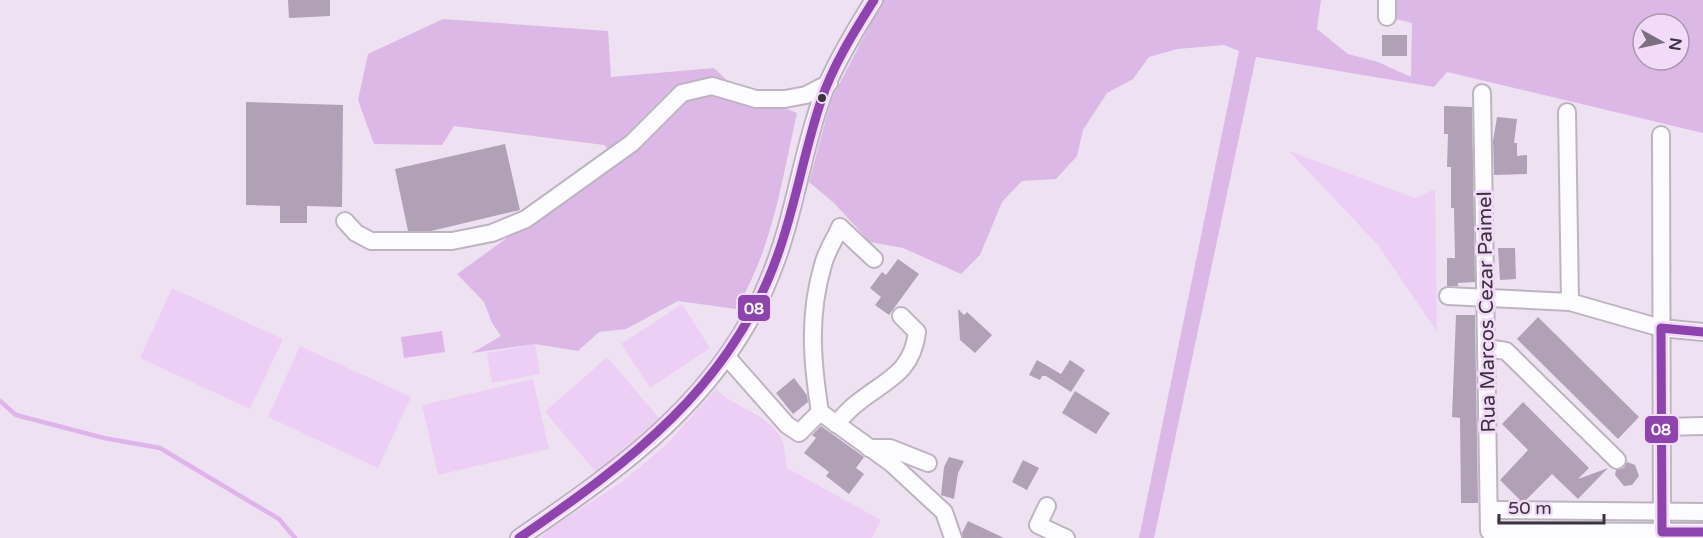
<svg xmlns="http://www.w3.org/2000/svg" width="1703" height="538" viewBox="0 0 1703 538" font-family="'Varela Round',sans-serif">
	<rect width="100%" height="100%" fill="#eee2f2"/>
	<g fill="#edcff6">
		<polygon points="1289,151 1415,198 1435,189 1437,332 1378,245"/>
		<polygon points="172,288 283,339 250,409 140,358"/>
		<polygon points="682,304 710,348 650,388 621,344"/>
		<polygon points="535,344 540,374 492,383 487,353"/>
		<polygon points="300,346 411,397 378,468 268,417"/>
		<polygon points="607,357 659,418 596,472 545,412"/>
		<polygon points="533,379 549,449 438,475 422,405"/>
		<path d="M716,389C734,408 765,412 780,436C785,443 785,458 787,468L881,520L872,538H541L549,529L619,484L666,445Z"/>
	</g>
	<g fill="#dcb8e6" fill-rule="evenodd">
		<path d="M883,0H1321L1317,29L1348,54L1378,62L1411,77L1412,23L1387,17V0H1703V133L1447,72L1434,87L1256,57L1154,538H1139L1239,51L1224,45L1177,49L1149,57L1133,79L1107,93L1083,130L1077,156L1056,179L1022,181L1002,202L980,255L961,274L903,248L870,242L834,203L809,182L831,100ZM1643,24H1679V60H1643Z"/>
		<path d="M443,19L608,31L611,77L714,68L736,89L797,113C782,180 772,250 736,309L678,301L626,329L599,332L578,351L535,344L472,353L501,336L492,323L484,302L457,274L618,158L604,145L454,126L442,145L374,144L358,100L368,54Z"/>
	</g>
	<polygon fill="#dfb4eb" points="442,331 445,352 404,358 401,337"/>
	<g fill="none" stroke-linecap="round" stroke-linejoin="round">
		<polyline stroke="#dfb4eb" stroke-width="4.5" points="0,401 16,415 104,438 160,448 279,519 295,538"/>
	</g>
	<g fill="#b1a1b6">
		<polygon points="288,0 330,0 330,16 289,18"/>
		<rect x="1382" y="35" width="25" height="21"/>
		<polygon points="246,102 343,105 342,207 307,206 307,223 280,223 280,206 246,205"/>
		<polygon points="1444,106 1472,107 1475,282 1458,283 1458,286 1447,286 1447,258 1455,258 1454,208 1451,208 1451,167 1447,167 1448,134 1444,134"/>
		<polygon points="1497,117 1517,119 1514,143 1517,143 1517,156 1527,155 1527,174 1494,175 1493,141"/>
		<polygon points="505,144 520,210 431,231 408,231 395,169"/>
		<polygon points="1498,248 1515,248 1516,279 1500,280"/>
		<polygon points="898,259 919,274 889,315 875,305 881,297 870,288 882,272 886,275"/>
		<polygon points="958,309 964,315 967,312 992,335 975,353 960,340"/>
		<polygon points="1456,315 1475,315 1478,503 1461,503 1460,418 1452,417"/>
		<polygon points="1538,317 1639,417 1618,439 1517,339"/>
		<polygon points="1037,360 1061,374 1070,360 1085,370 1071,392 1046,376 1042,376 1040,380 1029,375"/>
		<polygon points="794,378 807,395 808,402 793,414 776,393"/>
		<polygon points="1075,391 1110,413 1096,434 1062,413"/>
		<polygon points="1523,402 1589,468 1578,479 1608,468 1578,499 1552,474 1526,500 1520,500 1500,480 1528,450 1502,424"/>
		<polygon points="821,426 864,457 856,468 864,474 849,494 826,476 829,472 804,453 816,438 812,435"/>
		<polygon points="949,457 964,461 958,473 954,499 941,495 944,467"/>
		<polygon points="1023,460 1039,468 1027,490 1012,482"/>
		<polygon points="1627,462 1635,465 1639,476 1632,485 1624,486 1615,475 1616,470 1624,468"/>
		<polygon points="968,521 1004,538 963,538 962,533"/>
	</g>
	<g fill="none" stroke-linecap="round" stroke-linejoin="round">
		<defs>
			<g id="minor">
				<polyline points="1387,0 1387,17"/>
				<polyline points="1482,93 1489,531 1703,532"/>
				<polyline points="1567,112 1570,302"/>
				<polyline points="1661,135 1662,532"/>
				<polyline points="345,221 356,233 371,241 452,241 492,233 526,219 632,143 682,93 712,86 756,99 785,99 806,95 829,83"/>
				<polyline points="1448,296 1570,302 1661,328 1703,332"/>
				<polyline points="1486,348 1506,351 1617,460"/>
				<polyline points="727,357 787,425 799,433 820,412 891,463 944,512 953,538"/>
				<path d="M820,412C812,362 808,315 823,265C826,252 835,239 840,227L874,259"/>
				<path d="M836,424C842,418 848,410 856,404C885,380 912,374 917,332L901,316"/>
				<polyline points="1663,427 1703,426"/>
				<polyline points="869,448 890,448 928,463"/>
				<polyline points="1047,506 1038,525 1066,538"/>
				<polyline points="1489,510 1703,512"/>
				<path d="M519,538C623,467 724,396 771,274C794,218 801,157 821,100C830,72 858,25 874,0"/>
			</g>
		</defs>
		<use href="#minor" stroke="#beb4c1" stroke-width="20"/>
		<use href="#minor" stroke="#fcfbfd" stroke-width="16"/>
		<defs>
			<g id="bus-1">
				<polyline points="1703,332 1661,328 1662,532 1703,532"/>
				<path d="M519,538C630,462 732,386 778,254C796,204 804,151 821,101C833,65 854,32 874,0"/>
			</g>
		</defs>
		<use href="#bus-1" stroke="#f2dbf9" stroke-width="14"/>
		<use href="#bus-1" stroke="#8e44ad" stroke-width="9"/>
	</g>
	<circle fill="#3d333f" stroke="#f2dbf9" stroke-width="2" cx="822" cy="98" r="5"/>
	<g text-anchor="middle" stroke-width="6" stroke-linejoin="round" paint-order="stroke">
		<g font-size="20" fill="#3d333f" stroke="#f2dbf9">
			<text transform="translate(1486 312) rotate(-91)" y="7">Rua Marcos Cezar Paimel</text>
		</g>
	</g>
	<g stroke="#f2dbf9" stroke-width="2">
		<rect x="737" y="294" width="34" height="28" rx="6" fill="#8e44ad"/>
		<rect x="1644" y="415" width="35" height="29" rx="6" fill="#8e44ad"/>
	</g>
	<g font-size="16" text-anchor="middle" font-weight="bold" fill="#fff">
		<text x="754" y="314">08</text>
		<text x="1661" y="435">08</text>
	</g>
	<g transform="translate(1661 42) rotate(98)"><circle r="28" fill="#f2dbf9" stroke="#aa98af" stroke-width="1.5"/>
	<path d="M0-4.5L10 22L0 15L-10 22Z" fill="#7b707e"/>
	<text y="-9" font-size="16" font-weight="bold" text-anchor="middle" fill="#3d333f">N</text>
	</g>
	<path d="M1499 514v9h105v-9" fill="none" stroke="#3d333f" stroke-width="3"/>
	<text x="1508" y="514" font-size="18" fill="#3d333f" stroke="#f2dbf9" stroke-width="4.5" paint-order="stroke">50 m</text>
</svg>
